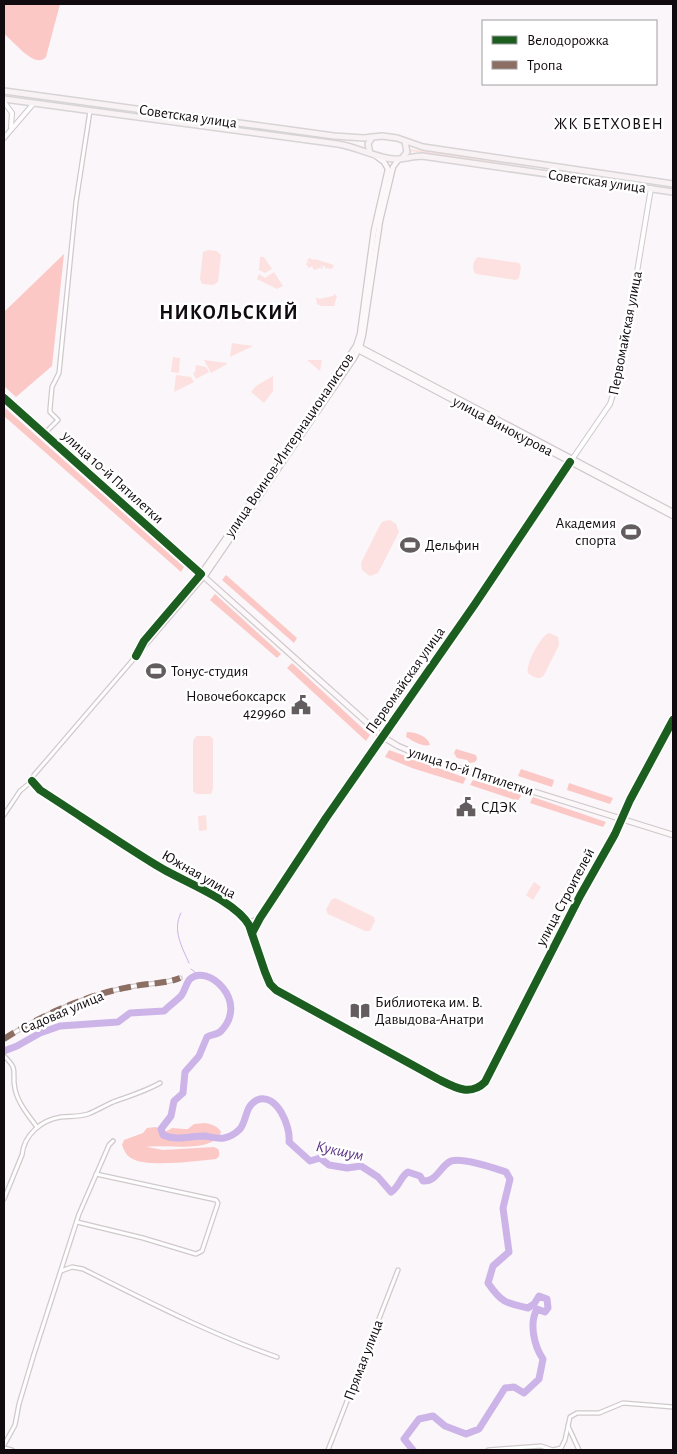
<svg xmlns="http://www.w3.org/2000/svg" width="677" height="1454" viewBox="0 0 677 1454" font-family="'Alegreya Sans',sans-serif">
	<rect width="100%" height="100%" fill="#fbf6f9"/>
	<g fill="#fde1e0">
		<polygon points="409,149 535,166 535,168 409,151"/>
		<polygon points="543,168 638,182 638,183 542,169"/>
		<polygon points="208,250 217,251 221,255 218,282 213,285 202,284 200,279 203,252"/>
		<polygon points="260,257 264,257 272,269 265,273 259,270"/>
		<path d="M478,257L519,263L521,267L519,278L516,280L476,274C471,269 473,260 478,257Z"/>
		<polygon points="309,258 314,260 315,259 334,265 332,269 325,268 325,266 322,266 323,269 321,269 320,265 320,268 314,270 312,266 309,268 306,264 307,262 312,264 307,261"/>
		<polygon points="274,272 283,286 277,289 257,279 259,274 265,278"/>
		<polygon points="334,294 337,296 334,306 321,306 317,304 316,297 319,299 333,296"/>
		<polygon points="232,343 253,346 230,357"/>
		<polygon points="173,357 180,358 179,373 171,372"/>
		<polygon points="204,360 227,363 227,364 211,373"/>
		<polygon points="307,360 322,360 320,371"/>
		<polygon points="196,365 206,367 209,372 196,379 193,373 195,372"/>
		<polygon points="176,375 191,377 194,382 174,392"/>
		<polygon points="273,376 273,391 264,403 251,392 256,386"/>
		<polygon points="390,520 396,524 399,532 378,573 370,576 362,570 361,563 381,523 384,521"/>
		<path d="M549,633L558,637L559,645L544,675C539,681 533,677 528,673C525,665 541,635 549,633Z"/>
		<polygon points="196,736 210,736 213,739 213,789 211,794 196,794 193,791 193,741"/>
		<polygon points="206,815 207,830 199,831 198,816"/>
		<polygon points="534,882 541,887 533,900 526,895"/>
		<polygon points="335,898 374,917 375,921 370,931 365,931 328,914 326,910 331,900"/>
	</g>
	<g fill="#fbc8c6">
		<path d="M4,4H60L46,57C35,70 14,41 4,34Z"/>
		<polygon points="64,254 52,366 16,397 4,386 4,312"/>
		<polygon points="4,407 184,567 181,572 4,416"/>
		<polygon points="226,575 297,638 294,643 222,580"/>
		<polygon points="215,594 281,654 277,658 210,600"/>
		<polygon points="292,663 370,735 366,741 287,668"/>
		<path d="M407,732C415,732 428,736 430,745C422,747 413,741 406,737Z"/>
		<polygon points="456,749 476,755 477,759 475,762 470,763 467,760 457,758 454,753"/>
		<polygon points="389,750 466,778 463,784 412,768 385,757"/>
		<polygon points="521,769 554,780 552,787 518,776"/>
		<polygon points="473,780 522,794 518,801 470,785"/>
		<polygon points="569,783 613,798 610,804 567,790"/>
		<polygon points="533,797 606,822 603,827 530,803"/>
		<path d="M205,1123C211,1124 218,1126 221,1132C214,1154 163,1144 147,1147L163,1150L214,1147L218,1149C220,1154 220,1156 216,1159C197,1161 145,1168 131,1158C126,1155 124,1150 122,1145L124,1140L143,1133L147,1128L156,1127L164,1131H167L172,1128L184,1129H188L194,1124Z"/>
	</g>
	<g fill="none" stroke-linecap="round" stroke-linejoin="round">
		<g stroke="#ccb4e8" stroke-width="1">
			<path d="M181,913C172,930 182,947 189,963"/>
			<polyline points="191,969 195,972 195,976"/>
		</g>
		<path stroke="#ccb4e8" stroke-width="7" d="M4,1051L17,1046L40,1033L60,1026L118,1022L130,1013L164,1011C169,1006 176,1001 181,996C185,991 186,983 190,979C207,963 250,1001 221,1031C217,1035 212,1034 207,1037L199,1056L185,1072L183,1093L174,1101L171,1116L161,1129L163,1135C176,1141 190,1136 205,1136C211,1137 217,1139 224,1138C230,1137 235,1134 240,1129C247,1120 245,1106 257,1100C277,1092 291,1127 289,1142L310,1161L320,1158L329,1165L347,1168L361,1166L378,1177L391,1192C400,1186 400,1177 408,1172L420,1176L423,1181C437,1182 440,1166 451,1161C463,1157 494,1168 506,1172L510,1179L503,1208L509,1252L493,1266L488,1283C501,1302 505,1303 528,1308L534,1304L539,1296L547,1299L548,1308L545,1312L537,1309C529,1323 534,1346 543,1359L539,1379L524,1393L514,1387L505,1388L479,1429L466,1434L445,1426L433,1416L419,1419L404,1439L413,1450"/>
		<defs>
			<g id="minor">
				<polyline points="44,434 58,420 50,412 50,409 52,387 59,373 76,202 90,111"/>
				<polyline points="137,653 153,631 201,574"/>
				<path d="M32,781L40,790C79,815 117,841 156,865C181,881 235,900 249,925L265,972L270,984L276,990L438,1079C454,1087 470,1097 485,1082L580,896L615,834L621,818"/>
				<polyline points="32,781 34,775 47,760 204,577"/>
				<polyline points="4,815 20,791 32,781"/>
				<polyline points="246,920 252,921 259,918"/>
				<polyline points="252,933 260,918 383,737"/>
				<path d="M4,1039C41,1015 91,993 135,986C150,983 165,984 180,978"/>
				<path d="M4,1056C20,1071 11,1071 15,1089C18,1103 28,1115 37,1127"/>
				<path d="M4,1199L22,1155C24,1135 41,1120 61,1117C70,1116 79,1117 88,1114C96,1111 104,1106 113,1102C129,1096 144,1092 160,1083"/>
				<polyline points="77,1222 143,1238 196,1254 202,1251 218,1203 216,1200 96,1174"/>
				<path d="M61,1271L72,1267L83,1269C147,1301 210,1334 277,1357"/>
				<polyline points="568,1426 579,1450"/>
				<polyline points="4,1445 15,1425 19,1404 34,1354 79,1214 109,1145 113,1141"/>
				<polyline points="4,1448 12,1450"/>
				<polyline points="328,1450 398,1270"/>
				<polyline points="488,1450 541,1446 553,1450 561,1448 565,1440 570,1417 577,1413 599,1413 623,1403 673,1407"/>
			</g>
			<g id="tertiary">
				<polyline points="4,102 12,113 11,127"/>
				<polyline points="4,138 34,103"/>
				<polyline points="4,398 201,574"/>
				<polyline points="573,458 610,404 616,385 628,326 651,188"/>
				<polyline points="383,737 475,604 570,462"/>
				<polyline points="621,818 673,720"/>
			</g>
			<g id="secondary">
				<polyline points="376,156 384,162 388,169 374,230 360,334 356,346 294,440 201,574 383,737 398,746 426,758 673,835"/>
				<polyline points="358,346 673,512"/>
				<polyline points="358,350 673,516"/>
				<polyline points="204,577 354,358 360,347 363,335 380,221 393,167 399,159"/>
			</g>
			<g id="primary">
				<polyline points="4,91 334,136 364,138 382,136 397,138 423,147 673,184"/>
				<path d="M4,99L338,144C357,147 374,157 393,159C403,160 412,156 422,156L673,192"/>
				<polyline points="370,153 368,144 372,137"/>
				<polyline points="403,157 407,152 405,142"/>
			</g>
		</defs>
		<use href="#minor" stroke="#d0c9cc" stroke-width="5.5"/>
		<use href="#tertiary" stroke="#d0c9cc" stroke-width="6"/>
		<use href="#secondary" stroke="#d0c9cc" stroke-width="7"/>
		<use href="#primary" stroke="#d7d4d6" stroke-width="8"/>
		<use href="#minor" stroke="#fefefe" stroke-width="3"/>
		<use href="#tertiary" stroke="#fefefe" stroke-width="4"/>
		<use href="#secondary" stroke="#fcf8f9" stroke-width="4.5"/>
		<use href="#primary" stroke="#f8f2f4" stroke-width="5"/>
		<path stroke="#8d6e63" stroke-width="6" stroke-dasharray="12 6" stroke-linecap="butt" d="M4,1039C41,1015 91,993 135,986C150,983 165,984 180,978"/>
		<defs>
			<g id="cycleway">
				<polyline points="4,398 201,574 144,641 136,656"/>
				<path d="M32,781L40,790C79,815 117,841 156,865C181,881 235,900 249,925L265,972L270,984L276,990L438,1079C454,1087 470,1097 485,1082L580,896L615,834L630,800L673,720"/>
				<polyline points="252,933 260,918 326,818 475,604 570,462"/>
			</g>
		</defs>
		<use href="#cycleway" stroke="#fff" stroke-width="11"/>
		<use href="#cycleway" stroke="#1b5e20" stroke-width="8"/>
	</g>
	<defs>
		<symbol id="stadium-bare" viewBox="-9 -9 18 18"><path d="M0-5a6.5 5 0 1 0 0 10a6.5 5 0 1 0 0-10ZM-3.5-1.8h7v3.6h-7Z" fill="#635d60" stroke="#fff" stroke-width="2.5" paint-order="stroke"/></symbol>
		<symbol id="civic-bare" viewBox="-9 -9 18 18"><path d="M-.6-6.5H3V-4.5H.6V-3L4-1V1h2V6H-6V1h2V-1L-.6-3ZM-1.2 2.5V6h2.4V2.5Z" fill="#635d60" stroke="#fff" stroke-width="2.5" paint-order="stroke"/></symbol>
		<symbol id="library-bare" viewBox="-9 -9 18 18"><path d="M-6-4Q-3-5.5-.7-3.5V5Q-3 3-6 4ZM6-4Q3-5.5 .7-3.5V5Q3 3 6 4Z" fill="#635d60" stroke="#fff" stroke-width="2.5" paint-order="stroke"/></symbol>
	</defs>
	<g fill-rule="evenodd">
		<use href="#stadium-bare" x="617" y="518" width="28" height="28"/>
		<use href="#stadium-bare" x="396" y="531" width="28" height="28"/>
		<use href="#stadium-bare" x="142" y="657" width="28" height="28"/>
		<use href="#civic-bare" x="287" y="691" width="28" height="28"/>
		<use href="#civic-bare" x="452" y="793" width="28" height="28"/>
		<use href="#library-bare" x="346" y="997" width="28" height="28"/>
	</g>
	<g text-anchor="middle" stroke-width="5" stroke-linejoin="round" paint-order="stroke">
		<g font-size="15" fill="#110a0e" stroke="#fff">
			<text transform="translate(188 116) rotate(8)" y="5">Советская улица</text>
			<text transform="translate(597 181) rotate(8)" y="5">Советская улица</text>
			<text transform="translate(625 333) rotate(-79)" y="5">Первомайская улица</text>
			<text transform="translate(503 426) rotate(28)" y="5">улица Винокурова</text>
			<text transform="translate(289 445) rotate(-56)" y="5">улица Воинов-Интернационалистов</text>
			<text transform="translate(113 477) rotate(42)" y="5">улица 10-й Пятилетки</text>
			<text transform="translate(405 680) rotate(-55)" y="5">Первомайская улица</text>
			<text transform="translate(471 771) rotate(18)" y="5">улица 10-й Пятилетки</text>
			<text transform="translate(199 874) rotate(30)" y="5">Южная улица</text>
			<text transform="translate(565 897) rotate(-62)" y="5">улица Строителей</text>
			<text transform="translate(62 1012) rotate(-23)" y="5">Садовая улица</text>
			<text transform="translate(363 1360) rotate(-69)" y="5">Прямая улица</text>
		</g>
		<g font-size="15" fill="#110a0e" stroke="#fff" text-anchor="start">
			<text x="616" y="528" text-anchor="end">Академия<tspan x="616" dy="17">спорта</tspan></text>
			<text x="425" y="550">Дельфин</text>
			<text x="171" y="676">Тонус-студия</text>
			<text x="286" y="701" text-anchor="end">Новочебоксарск<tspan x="286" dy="17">429960</tspan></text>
			<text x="481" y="812">СДЭК</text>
			<text x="375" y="1007">Библиотека им. В.<tspan x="375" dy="17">Давыдова-Анатри</tspan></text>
		</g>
		<g font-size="16" letter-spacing="1" fill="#110a0e" stroke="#fff">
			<text x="609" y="129">ЖК БЕТХОВЕН</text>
		</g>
		<g font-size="16" font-style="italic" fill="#592e82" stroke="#fff">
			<text transform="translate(340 1150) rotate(12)" y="6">Кукшум</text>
		</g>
		<g font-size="20" font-weight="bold" letter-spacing="1" fill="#110a0e" stroke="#fff">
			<text x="229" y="319">НИКОЛЬСКИЙ</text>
		</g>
	</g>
	<rect width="677" height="1454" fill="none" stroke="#110a0e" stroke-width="10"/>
	<rect x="482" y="20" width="175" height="65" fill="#ffffff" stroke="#a09d9f"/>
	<rect x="492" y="36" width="25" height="8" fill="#1b5e20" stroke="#a09d9f"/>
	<text x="527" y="45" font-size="15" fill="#110a0e">Велодорожка</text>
	<rect x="492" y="61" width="25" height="8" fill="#8d6e63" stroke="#a09d9f"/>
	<text x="527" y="70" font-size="15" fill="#110a0e">Тропа</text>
</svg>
